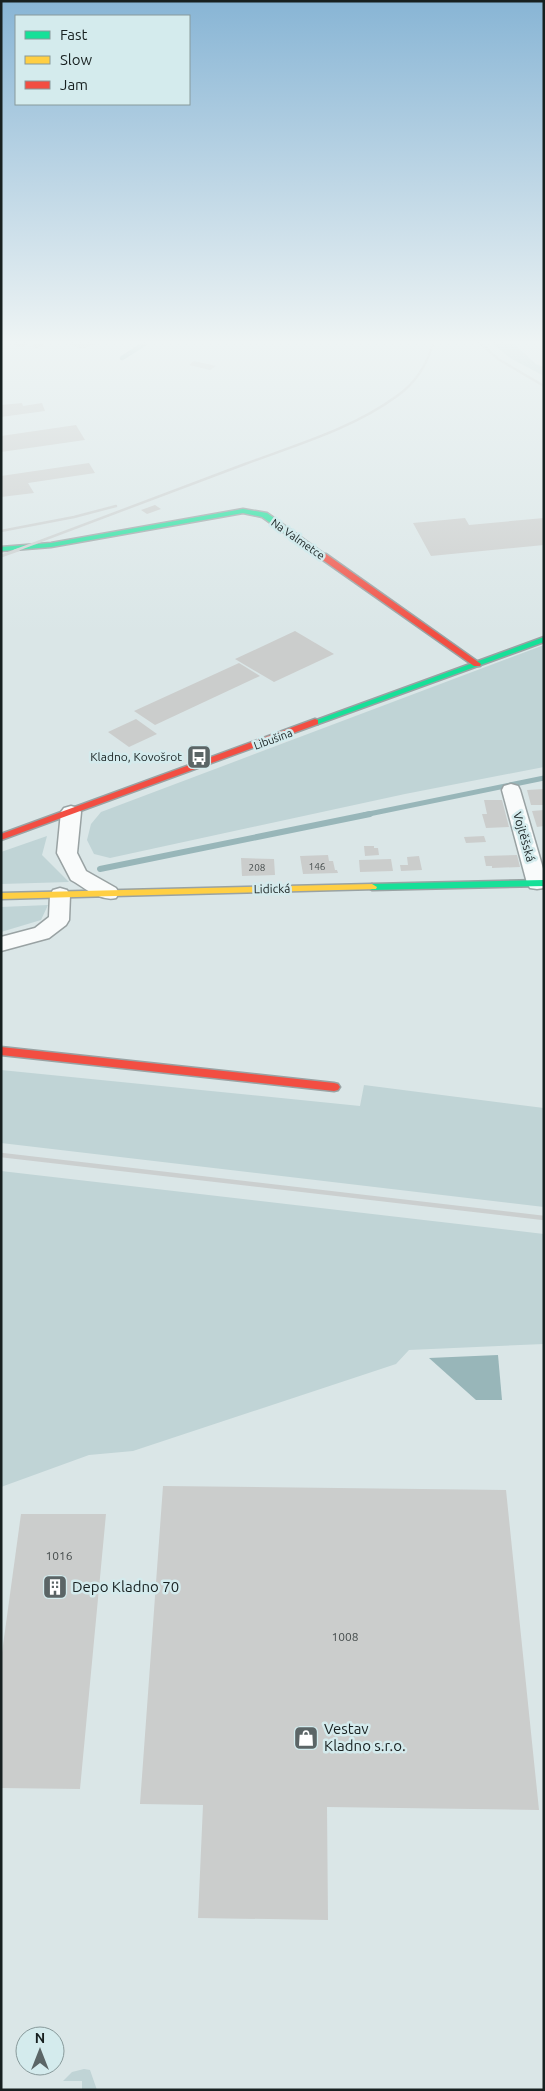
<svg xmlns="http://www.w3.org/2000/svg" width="545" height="2091" viewBox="0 0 545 2091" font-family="Ubuntu,sans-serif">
	<rect width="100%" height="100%" fill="#dae6e7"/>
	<g fill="#c0d4d6">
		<polygon points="490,341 511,341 536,364 544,367 544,376 510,358"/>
		<polygon points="544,645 544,767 405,794 110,858 94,854 87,840 91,824 101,812"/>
		<polygon points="47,836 42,855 69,882 1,884 1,852"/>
		<polygon points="48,905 41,920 1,932 1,907"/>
		<polygon points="1,1070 360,1106 364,1085 544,1108 544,1207 1,1143"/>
		<polygon points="1,1171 544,1234 544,1344 409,1350 396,1364 133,1451 89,1455 1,1487"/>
		<polygon points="84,2069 90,2070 97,2090 82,2090 82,2081 63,2081 72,2072"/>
	</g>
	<polygon fill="#98b6b9" points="498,1355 502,1400 476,1400 429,1358"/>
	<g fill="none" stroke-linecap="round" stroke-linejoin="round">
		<polyline stroke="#98b6b9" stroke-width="4.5" points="122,358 149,341"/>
		<polyline stroke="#98b6b9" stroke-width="5" points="364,815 544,778"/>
		<polyline stroke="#98b6b9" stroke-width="6" points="100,869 370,814"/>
	</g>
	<g fill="#cbcdcc">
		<polygon points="21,341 29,344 20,347 14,345 15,342"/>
		<polygon points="62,341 88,341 96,344 81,349"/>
		<polygon points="40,343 44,346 37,348 29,346"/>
		<polygon points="194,361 216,366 210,370 189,365"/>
		<polygon points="22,403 23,406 42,403 45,411 1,417 1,405"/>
		<polygon points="76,425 85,440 1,452 1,436"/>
		<polygon points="89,463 95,473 28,483 34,493 1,497 1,476"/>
		<polygon points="155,505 161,509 147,514 141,510"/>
		<polygon points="465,518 469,525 544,518 544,545 431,556 413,523"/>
		<polygon points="295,631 334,654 274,682 235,659"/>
		<polygon points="239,663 260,676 155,725 134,711"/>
		<polygon points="136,719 157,734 129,747 108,732"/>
		<polygon points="544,789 544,805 531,805 527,790"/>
		<polygon points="484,800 502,800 509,827 486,828 482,814 487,814"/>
		<polygon points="544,810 544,826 537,827 532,811"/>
		<polygon points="484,836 486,842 466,843 464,837"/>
		<polygon points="364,846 374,846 374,848 378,848 379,855 365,856"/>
		<polygon points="328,855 329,861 333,861 335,870 337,870 338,873 303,874 300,856"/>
		<polygon points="517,855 520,867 492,868 492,866 486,866 484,856"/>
		<polygon points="419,856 422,870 401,871 400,865 408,865 407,857"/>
		<polygon points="241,858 274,859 275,875 242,876"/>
		<polygon points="391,859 393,871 360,872 359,860"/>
		<polygon points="163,1486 506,1490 539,1810 327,1807 328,1920 198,1918 203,1805 140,1804"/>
		<polygon points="21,1514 106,1514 80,1789 1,1788 1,1660"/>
	</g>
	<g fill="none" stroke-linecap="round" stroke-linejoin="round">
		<defs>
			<g id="street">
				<polygon points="511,784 518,786 520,790 544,872 544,888 537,889 530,888 527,883 502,790 504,786"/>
				<path d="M71,806L78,808L81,812L77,853L86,871L116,888L119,893L116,898C100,902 84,887 71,880L57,853L61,812L64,808Z"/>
				<polygon points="60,888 67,890 70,895 69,920 66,925 49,938 1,951 1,937 35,928 49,917 50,895 53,890"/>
			</g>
			<g id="fast">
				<polygon points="243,509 267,513 327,556 320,558 262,517 243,513 51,547 1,551 1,547 51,543"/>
				<polygon points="544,637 544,642 318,724 312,724 311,722"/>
				<polygon points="544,880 544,886 372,890 367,887 372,884"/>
			</g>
			<polygon id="slow" points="372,884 377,887 376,889 1,899 1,893"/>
			<g id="jam">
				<polygon points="320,554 326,554 481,664 480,666 474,666 320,558"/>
				<polygon points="315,719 318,720 318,724 1,840 1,834"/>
				<polygon points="1,1047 334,1083 338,1084 340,1087 338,1090 334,1091 1,1055"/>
			</g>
		</defs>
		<use href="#street" stroke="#99a2a3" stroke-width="3"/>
		<use href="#fast" stroke="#99a2a3" stroke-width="3"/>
		<use href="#slow" stroke="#99a2a3" stroke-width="3"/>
		<use href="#jam" stroke="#99a2a3" stroke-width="3"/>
		<use href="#street" fill="#f9fbfb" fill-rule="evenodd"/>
		<use href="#fast" fill="#16e098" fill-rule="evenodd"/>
		<use href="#slow" fill="#ffcf43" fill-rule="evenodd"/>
		<use href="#jam" fill="#f24e42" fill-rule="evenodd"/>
		<g stroke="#cbcfcf" stroke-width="2.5">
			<polyline points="478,341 498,359 544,386"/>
			<polyline points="1,531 74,517 116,506"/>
			<path d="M14,551C91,522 168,493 245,464C296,445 352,429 397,396C417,382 427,364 434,341"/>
		</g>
		<polyline stroke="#cbcfcf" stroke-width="3" points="1,556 18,550"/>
		<polyline stroke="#cbcfcf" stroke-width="4.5" points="1,1155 544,1218"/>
	</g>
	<linearGradient id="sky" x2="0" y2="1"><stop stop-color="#88b5d5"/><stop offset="0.54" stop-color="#eef4f4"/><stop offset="1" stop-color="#eef4f4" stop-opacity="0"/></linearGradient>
	<rect width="545" height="634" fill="url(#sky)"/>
	<defs>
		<symbol id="bus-square" viewBox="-11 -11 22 22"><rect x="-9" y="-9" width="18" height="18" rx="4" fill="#5b6566" stroke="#d4ebed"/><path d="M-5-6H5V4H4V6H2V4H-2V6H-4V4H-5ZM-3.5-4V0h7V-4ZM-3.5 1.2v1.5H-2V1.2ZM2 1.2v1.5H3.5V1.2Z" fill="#fff"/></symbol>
		<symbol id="building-square" viewBox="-11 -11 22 22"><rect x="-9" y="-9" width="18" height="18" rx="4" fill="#5b6566" stroke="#d4ebed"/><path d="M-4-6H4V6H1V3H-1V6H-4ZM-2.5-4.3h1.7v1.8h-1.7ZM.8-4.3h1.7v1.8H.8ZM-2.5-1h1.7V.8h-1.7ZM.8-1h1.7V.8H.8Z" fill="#fff"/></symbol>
		<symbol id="shop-square" viewBox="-11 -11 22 22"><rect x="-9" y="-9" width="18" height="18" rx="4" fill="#5b6566" stroke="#d4ebed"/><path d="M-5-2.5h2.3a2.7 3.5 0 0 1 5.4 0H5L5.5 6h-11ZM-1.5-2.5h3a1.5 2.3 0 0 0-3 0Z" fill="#fff"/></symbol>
	</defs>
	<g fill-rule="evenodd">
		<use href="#bus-square" x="185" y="743" width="28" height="28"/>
		<use href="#building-square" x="41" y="1573" width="28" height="28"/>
		<use href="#shop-square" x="292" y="1724" width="28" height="28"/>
	</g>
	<g text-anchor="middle" stroke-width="5" stroke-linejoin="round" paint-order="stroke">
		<g font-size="10" fill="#454c4c">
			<text x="317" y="870">146</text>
			<text x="257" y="871">208</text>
		</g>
		<g font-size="11" fill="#172020" stroke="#d4ebed">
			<text transform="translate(298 539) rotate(35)" y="4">Na Valmetce</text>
			<text transform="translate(273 739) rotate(-20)" y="4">Libušina</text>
		</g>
		<g font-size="12" fill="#172020" stroke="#d4ebed" text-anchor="end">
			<text x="182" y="761">Kladno, Kovošrot</text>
		</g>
		<g font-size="12" fill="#172020" stroke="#d4ebed">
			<text transform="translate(524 837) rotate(74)" y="4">Vojtěšská</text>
			<text transform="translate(272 889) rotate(-1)" y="4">Lidická</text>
		</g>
		<g font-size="12" fill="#454c4c">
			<text x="59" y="1560">1016</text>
			<text x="345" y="1641">1008</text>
		</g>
		<g font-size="15" fill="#172020" stroke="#d4ebed" text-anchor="start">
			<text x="72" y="1592">Depo Kladno 70</text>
			<text x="324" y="1734">Vestav<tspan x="324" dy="17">Kladno s.r.o.</tspan></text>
		</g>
	</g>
	<rect width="545" height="2091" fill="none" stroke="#172020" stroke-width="5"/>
	<rect x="15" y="15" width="175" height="90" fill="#d4ebed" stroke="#889a9b"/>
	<rect x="25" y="31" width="25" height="8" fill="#16e098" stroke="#889a9b"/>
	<text x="60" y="40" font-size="15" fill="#172020">Fast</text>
	<rect x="25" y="56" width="25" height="8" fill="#ffcf43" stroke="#889a9b"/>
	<text x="60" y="65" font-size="15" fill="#172020">Slow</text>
	<rect x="25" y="81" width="25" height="8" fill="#f24e42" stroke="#889a9b"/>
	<text x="60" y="90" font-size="15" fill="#172020">Jam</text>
	<g transform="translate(40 2051)"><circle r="24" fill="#d4ebed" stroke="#889a9b"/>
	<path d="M0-4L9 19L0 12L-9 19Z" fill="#5b6566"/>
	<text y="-8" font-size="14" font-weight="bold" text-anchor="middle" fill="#172020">N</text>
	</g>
</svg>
